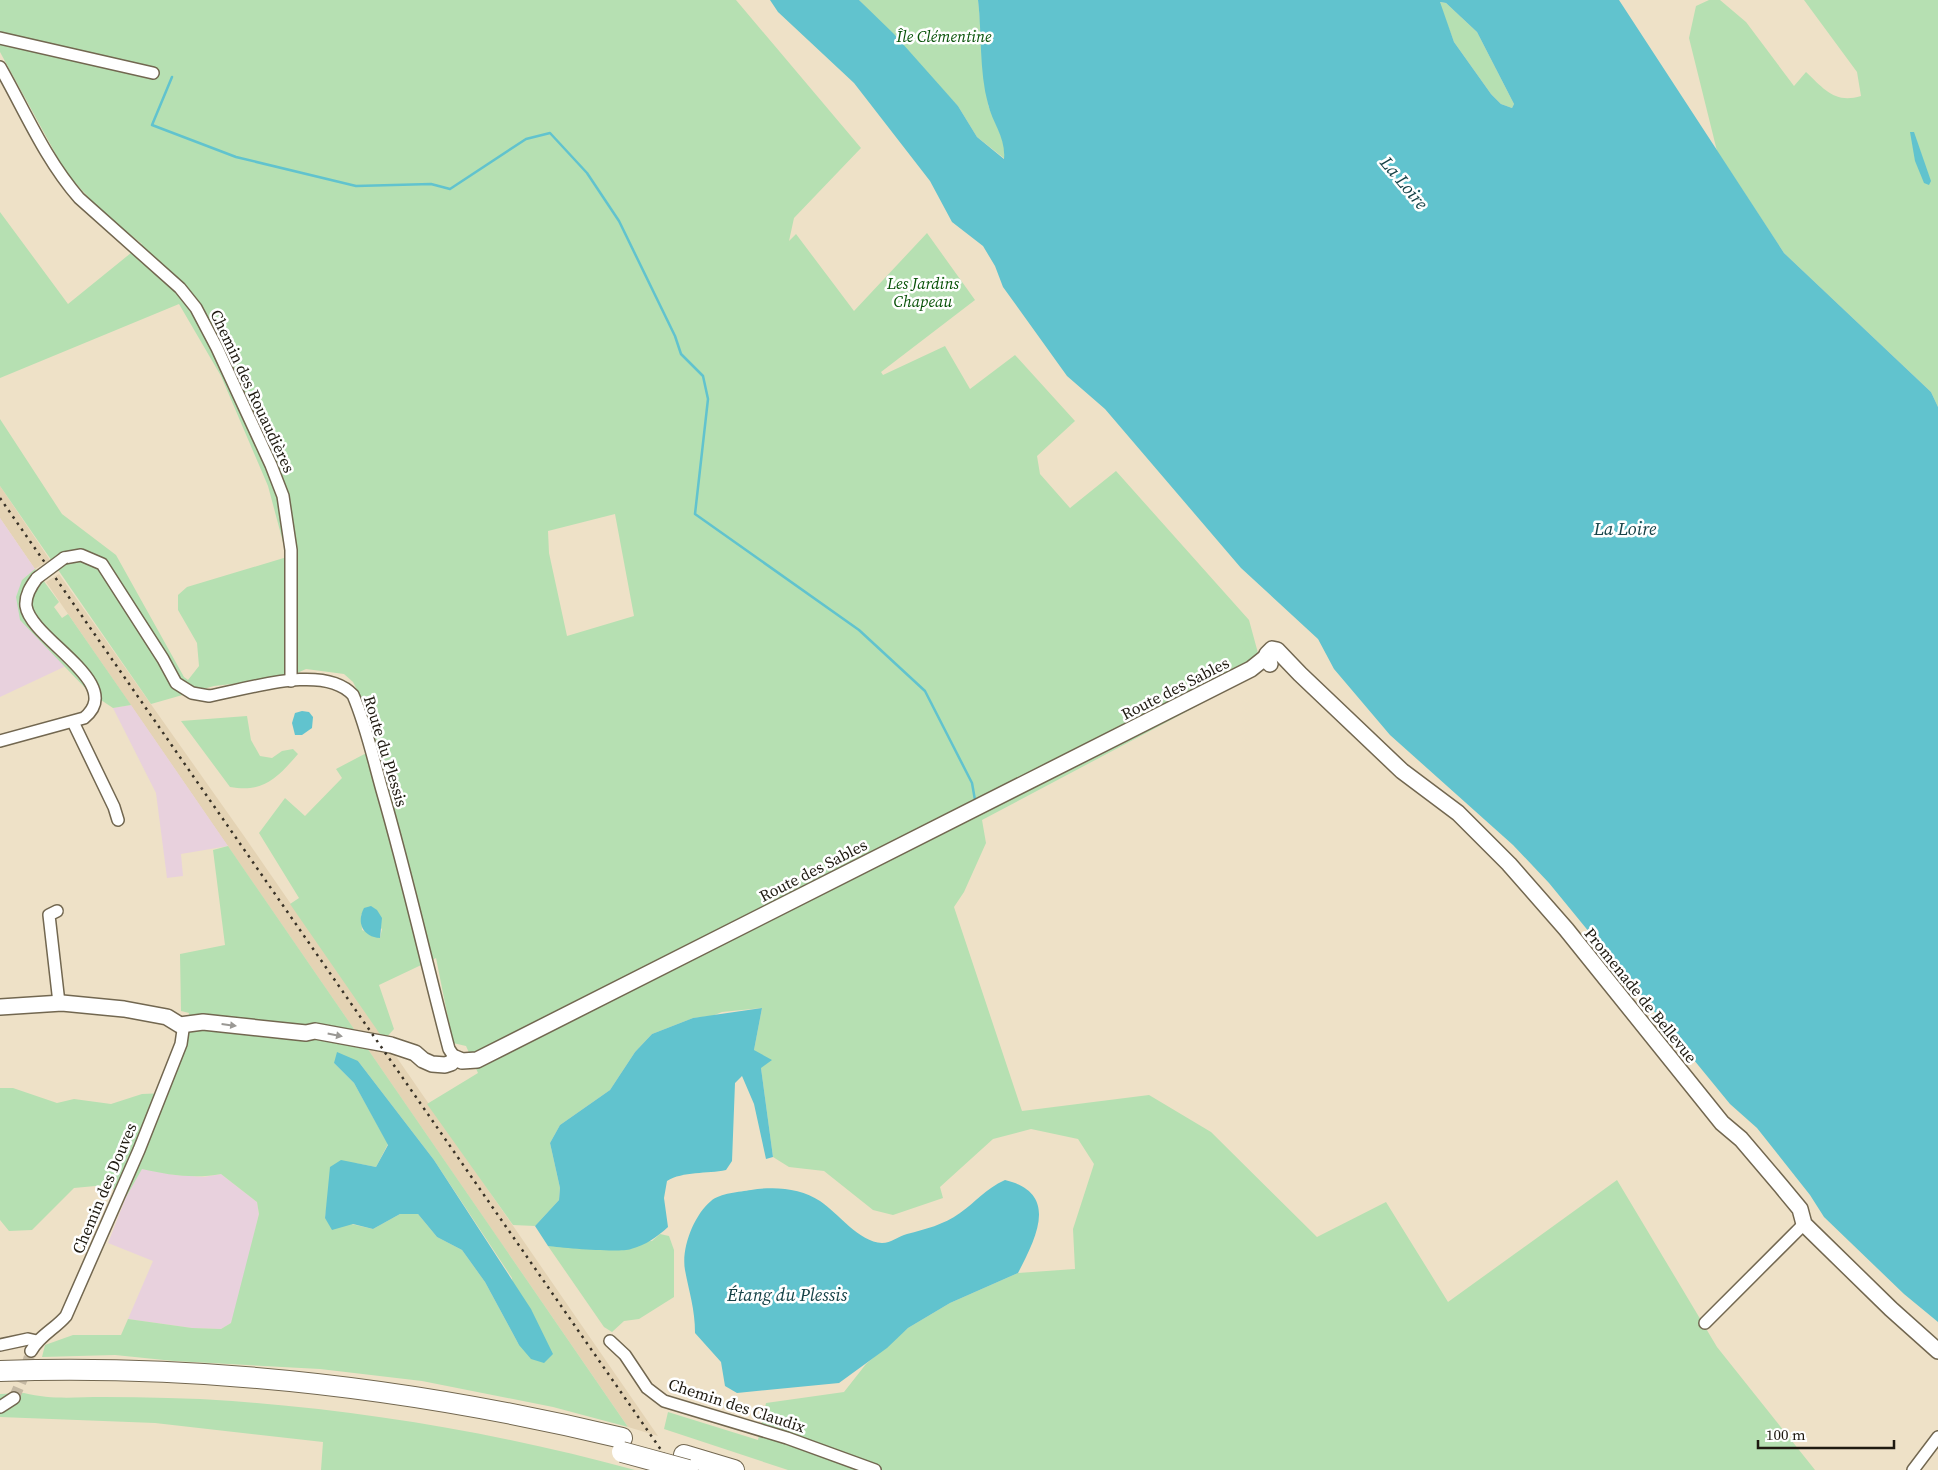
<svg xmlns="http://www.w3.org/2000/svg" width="1938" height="1470" viewBox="0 0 1938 1470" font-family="'Source Serif 4',serif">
	<rect width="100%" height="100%" fill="#eee1c7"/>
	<g fill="#e4d3b4">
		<polygon points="0,486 50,560 35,569 0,518"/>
		<polygon points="59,574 244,836 658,1436 628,1427 46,582"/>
	</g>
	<g fill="#e8d1dd">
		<polygon points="0,518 35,569 22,580 20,620 66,666 0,697"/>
		<polygon points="131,705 228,846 181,854 183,876 167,878 156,793 113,708"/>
		<polygon points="142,1169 175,1175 204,1177 221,1174 257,1202 259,1214 236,1309 231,1323 221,1329 192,1328 128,1319 153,1261 108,1243 126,1197"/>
	</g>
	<g fill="#b6e0b2" fill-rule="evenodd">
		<path d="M0,0H736L861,148L794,218L789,241L796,234L854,311L927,233L975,300L881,372L883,375L945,346L970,389L1015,355L1075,421L1037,456L1040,474L1070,508L1116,471L1249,620L1258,653L1250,678L982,820L986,843L964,892L954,907L1022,1111L1149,1095L1211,1132L1317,1237L1386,1202L1448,1302L1617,1180L1717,1347L1815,1470H788L664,1429L668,1412L758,1440L766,1403L844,1392L866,1364L908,1328L950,1303L1018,1273L1075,1269L1073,1229L1094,1164L1078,1139L1031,1129L993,1139L940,1187L943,1198L893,1215L873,1210L824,1171L789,1167L773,1157L761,1068L754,1050L762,1008L722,1012L712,1016L693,1018L652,1034L635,1052L610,1090L560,1125L550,1143L560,1188L559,1200L535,1226L513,1225L427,1104L478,1073L466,1046L453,1043L436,958L379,985L394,1029L384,1040L290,904L299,898L259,833L285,798L305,816L342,778L336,769L374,749L364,704L353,682L344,674L306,669L286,678L214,686L151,704L0,486V419L62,514L116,555L184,677L188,680L199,666L197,643L178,610V595L187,587L287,557L268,486L221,376L179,304L0,378V212L68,304L142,244L104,214L66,173L0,52ZM615,514L634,616L567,636L549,553L548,531ZM361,914L382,929L380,938L362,930Z"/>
		<polygon points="859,0 978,0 988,105 1004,143 1005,159 977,137 958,106"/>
		<path d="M1709,0H1720L1746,22L1794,86L1806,72C1824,89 1835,104 1861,96L1857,72L1804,0H1938V407L1931,392L1784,253L1717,151L1689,38L1696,6Z"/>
		<polygon points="1439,2 1446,3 1477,32 1514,104 1512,108 1501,104 1491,94 1454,42"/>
		<polygon points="35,569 59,602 54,607 62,618 68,614 131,705 113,708 89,692 20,620 16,597 22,580"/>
		<path d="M247,716L251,740L260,756L272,758L282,751L293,749L298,754C277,778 264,793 230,787L181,721Z"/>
		<path d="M228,846L628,1427L553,1407L422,1381L320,1369L174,1361L115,1355L42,1357L45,1345L73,1335H121L128,1319L192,1328L221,1329L231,1323L259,1214L257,1202L221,1174C195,1179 168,1175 142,1169L126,1197L106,1185L74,1188L32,1230L9,1231L0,1220V1088H13L57,1103L74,1099L111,1104L142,1094L166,1093L185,1041L189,1013L181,1011L180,954L225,945L213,850ZM358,1061L434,1160L512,1278L519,1345L485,1282L462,1250L437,1237L418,1214H400L373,1229L325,1218L327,1204L355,1163L376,1167L388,1144L354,1083L334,1063Z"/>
		<polygon points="660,1234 669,1236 674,1250 674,1297 639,1319 624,1321 612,1332 604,1327 548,1246 652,1241"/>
		<path d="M24,1393C51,1400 76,1397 103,1397C146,1397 190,1398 232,1401C368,1411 504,1434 635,1470H321L323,1442L155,1423L0,1417V1394Z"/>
	</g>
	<g fill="#61c3ce" fill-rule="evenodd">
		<path d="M770,0H859L894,34L958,106L977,137L1004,159C1006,138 993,124 988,104C979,70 982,34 978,0H1619L1784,253L1931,392L1938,407V1322L1904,1294L1824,1217L1810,1195L1757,1128L1730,1104L1549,883L1513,845L1390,735L1334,669L1318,639L1241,568L1105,409L1067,376L1003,287L995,266L983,246L952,222L930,181L854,83L778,12ZM1440,2L1446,3L1477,32L1514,104L1512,108L1501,104L1491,94L1454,42Z"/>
		<polygon points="1910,132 1914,132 1931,181 1929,185 1924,183 1915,161"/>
		<polygon points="302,711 309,712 313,717 312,728 302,735 295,735 292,723 295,713"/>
		<path d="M371,906L377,910L382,918L380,938C363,937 356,923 364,908Z"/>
		<path d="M762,1008L754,1050L772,1060L761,1068L773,1157L766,1159L754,1104L742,1076L735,1083L732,1161L726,1170C707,1174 683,1171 667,1181L664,1198L668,1227C657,1237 646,1245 631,1249C619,1253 564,1248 548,1246L535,1226L559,1200L560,1188L550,1143L560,1125L610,1090L635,1052L652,1034L693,1018Z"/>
		<polygon points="337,1052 358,1061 434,1160 531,1309 553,1354 544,1363 531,1359 519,1345 485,1282 462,1250 437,1237 418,1214 400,1214 373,1229 353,1224 332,1230 325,1218 330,1167 341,1160 376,1167 388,1145 354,1083 334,1063"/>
		<path d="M1005,1180C1060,1193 1036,1238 1018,1273L950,1303L908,1328L887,1348L839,1383L737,1393L725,1386L721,1362L695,1333C695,1309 689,1292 685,1270C681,1248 694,1215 711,1201C720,1193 740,1192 751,1190C774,1186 801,1188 820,1201C838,1213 859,1242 882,1243C891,1243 899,1236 907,1234C926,1229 943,1225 960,1213C976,1202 985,1189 1005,1180Z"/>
	</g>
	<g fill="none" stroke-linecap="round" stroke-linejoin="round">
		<polyline stroke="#61c3ce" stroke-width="2.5" points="172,77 152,125 236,157 356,186 431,184 450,189 526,139 550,133 587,173 619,221 675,336 681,354 703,376 708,399 695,514 859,630 925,691 972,783 975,800"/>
		<polyline stroke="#c5b9a3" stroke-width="11" stroke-dasharray="11 5.5" stroke-linecap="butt" points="14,1398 24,1375 31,1351"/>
		<defs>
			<g id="street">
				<polyline points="0,38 153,73"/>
				<path d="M0,67C25,111 45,159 79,198L180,288L196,308L217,348L271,465L283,496L291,550V681"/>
				<path d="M64,558L81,555L102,564L163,659L176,683L192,693L209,696C248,689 324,663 353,695C366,725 373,758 382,790C407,876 426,962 449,1049L455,1058"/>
				<polyline points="73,722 114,807 118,820"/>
				<path d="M0,741L84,718C127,683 31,640 26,606C25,595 31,586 37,578"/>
				<polyline points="57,911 49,915 59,1003"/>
				<polyline points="1705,1323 1804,1224"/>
				<polyline points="610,1341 625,1355 647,1388 664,1401 787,1438 875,1470"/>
				<polyline points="0,1345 28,1339 37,1341"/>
				<path d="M31,1351C40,1335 55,1329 66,1316L139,1150L181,1044L183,1030L180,1025"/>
				<polyline points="0,1407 14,1398"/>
				<polyline points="1913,1470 1938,1437"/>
			</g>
			<g id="secondary">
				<polyline points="1270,664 1266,659 1267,654 1272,649 1277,650 1300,674 1402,771 1458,813 1509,864 1566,929 1722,1123 1741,1139 1781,1186 1800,1209 1804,1224 1891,1309 1938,1351"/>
				<polyline points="0,1007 62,1003 124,1009 167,1017 180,1025 203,1022 306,1033 315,1031 391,1045 415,1053 423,1060 432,1064 445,1065 451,1063 455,1058 462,1061 477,1060 1251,669 1266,657"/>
			</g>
			<g id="highway">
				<path d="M0,1371C210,1364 418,1389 622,1438"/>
				<polyline points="684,1455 734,1470"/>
			</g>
		</defs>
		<use href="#street" stroke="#726750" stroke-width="14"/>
		<use href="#secondary" stroke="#726750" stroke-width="18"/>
		<use href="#highway" stroke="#726750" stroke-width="22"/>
		<use href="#street" stroke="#fff" stroke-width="11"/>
		<use href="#secondary" stroke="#fff" stroke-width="15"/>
		<use href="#highway" stroke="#fff" stroke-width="20"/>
		<polyline stroke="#373126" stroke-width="2.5" stroke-dasharray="2.5 5" stroke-linecap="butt" points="0,498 675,1470"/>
		<defs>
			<polyline id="street-bridge" points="37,578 64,558"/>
			<polyline id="highway-bridge" points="622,1452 688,1470"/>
		</defs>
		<use href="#street-bridge" stroke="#726750" stroke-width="14" stroke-linecap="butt"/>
		<use href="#highway-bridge" stroke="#726750" stroke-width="22" stroke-linecap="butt"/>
		<use href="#street-bridge" stroke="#fff" stroke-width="11"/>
		<use href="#highway-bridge" stroke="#fff" stroke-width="20"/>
	</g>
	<defs><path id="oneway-solid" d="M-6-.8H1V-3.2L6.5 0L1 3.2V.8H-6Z" transform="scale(1.25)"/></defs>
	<g fill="#9a9894">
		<use href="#oneway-solid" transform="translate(229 1025) rotate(7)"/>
		<use href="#oneway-solid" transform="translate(335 1035) rotate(11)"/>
	</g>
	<g text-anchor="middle" stroke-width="5" stroke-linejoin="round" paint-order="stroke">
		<g font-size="16" font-style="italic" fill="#075207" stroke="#fff">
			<text x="944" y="42">Île Clémentine</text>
			<text x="923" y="289">Les Jardins<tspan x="923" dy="18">Chapeau</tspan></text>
		</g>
		<g font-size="16" fill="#1f1a11" stroke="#fff">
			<text transform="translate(253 391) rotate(65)" y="6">Chemin des Rouaudières</text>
			<text transform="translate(1175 688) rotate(-27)" y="6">Route des Sables</text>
			<text transform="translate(386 751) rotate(73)" y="6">Route du Plessis</text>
			<text transform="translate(813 870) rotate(-27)" y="6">Route des Sables</text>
			<text transform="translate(1641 995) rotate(51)" y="6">Promenade de Bellevue</text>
			<text transform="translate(104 1188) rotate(-67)" y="6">Chemin des Douves</text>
			<text transform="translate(737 1405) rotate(18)" y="6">Chemin des Claudix</text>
		</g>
		<g font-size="18" font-style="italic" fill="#154247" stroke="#fff">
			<text transform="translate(1404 183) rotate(50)" y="6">La Loire</text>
			<text x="1625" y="535">La Loire</text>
			<text x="787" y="1301">Étang du Plessis</text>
		</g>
	</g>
	<path d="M1758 1440v8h136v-8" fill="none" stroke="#1f1a11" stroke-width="2.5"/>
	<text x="1766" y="1440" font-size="15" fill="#1f1a11" stroke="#ffffff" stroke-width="4" paint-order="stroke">100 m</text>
</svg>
